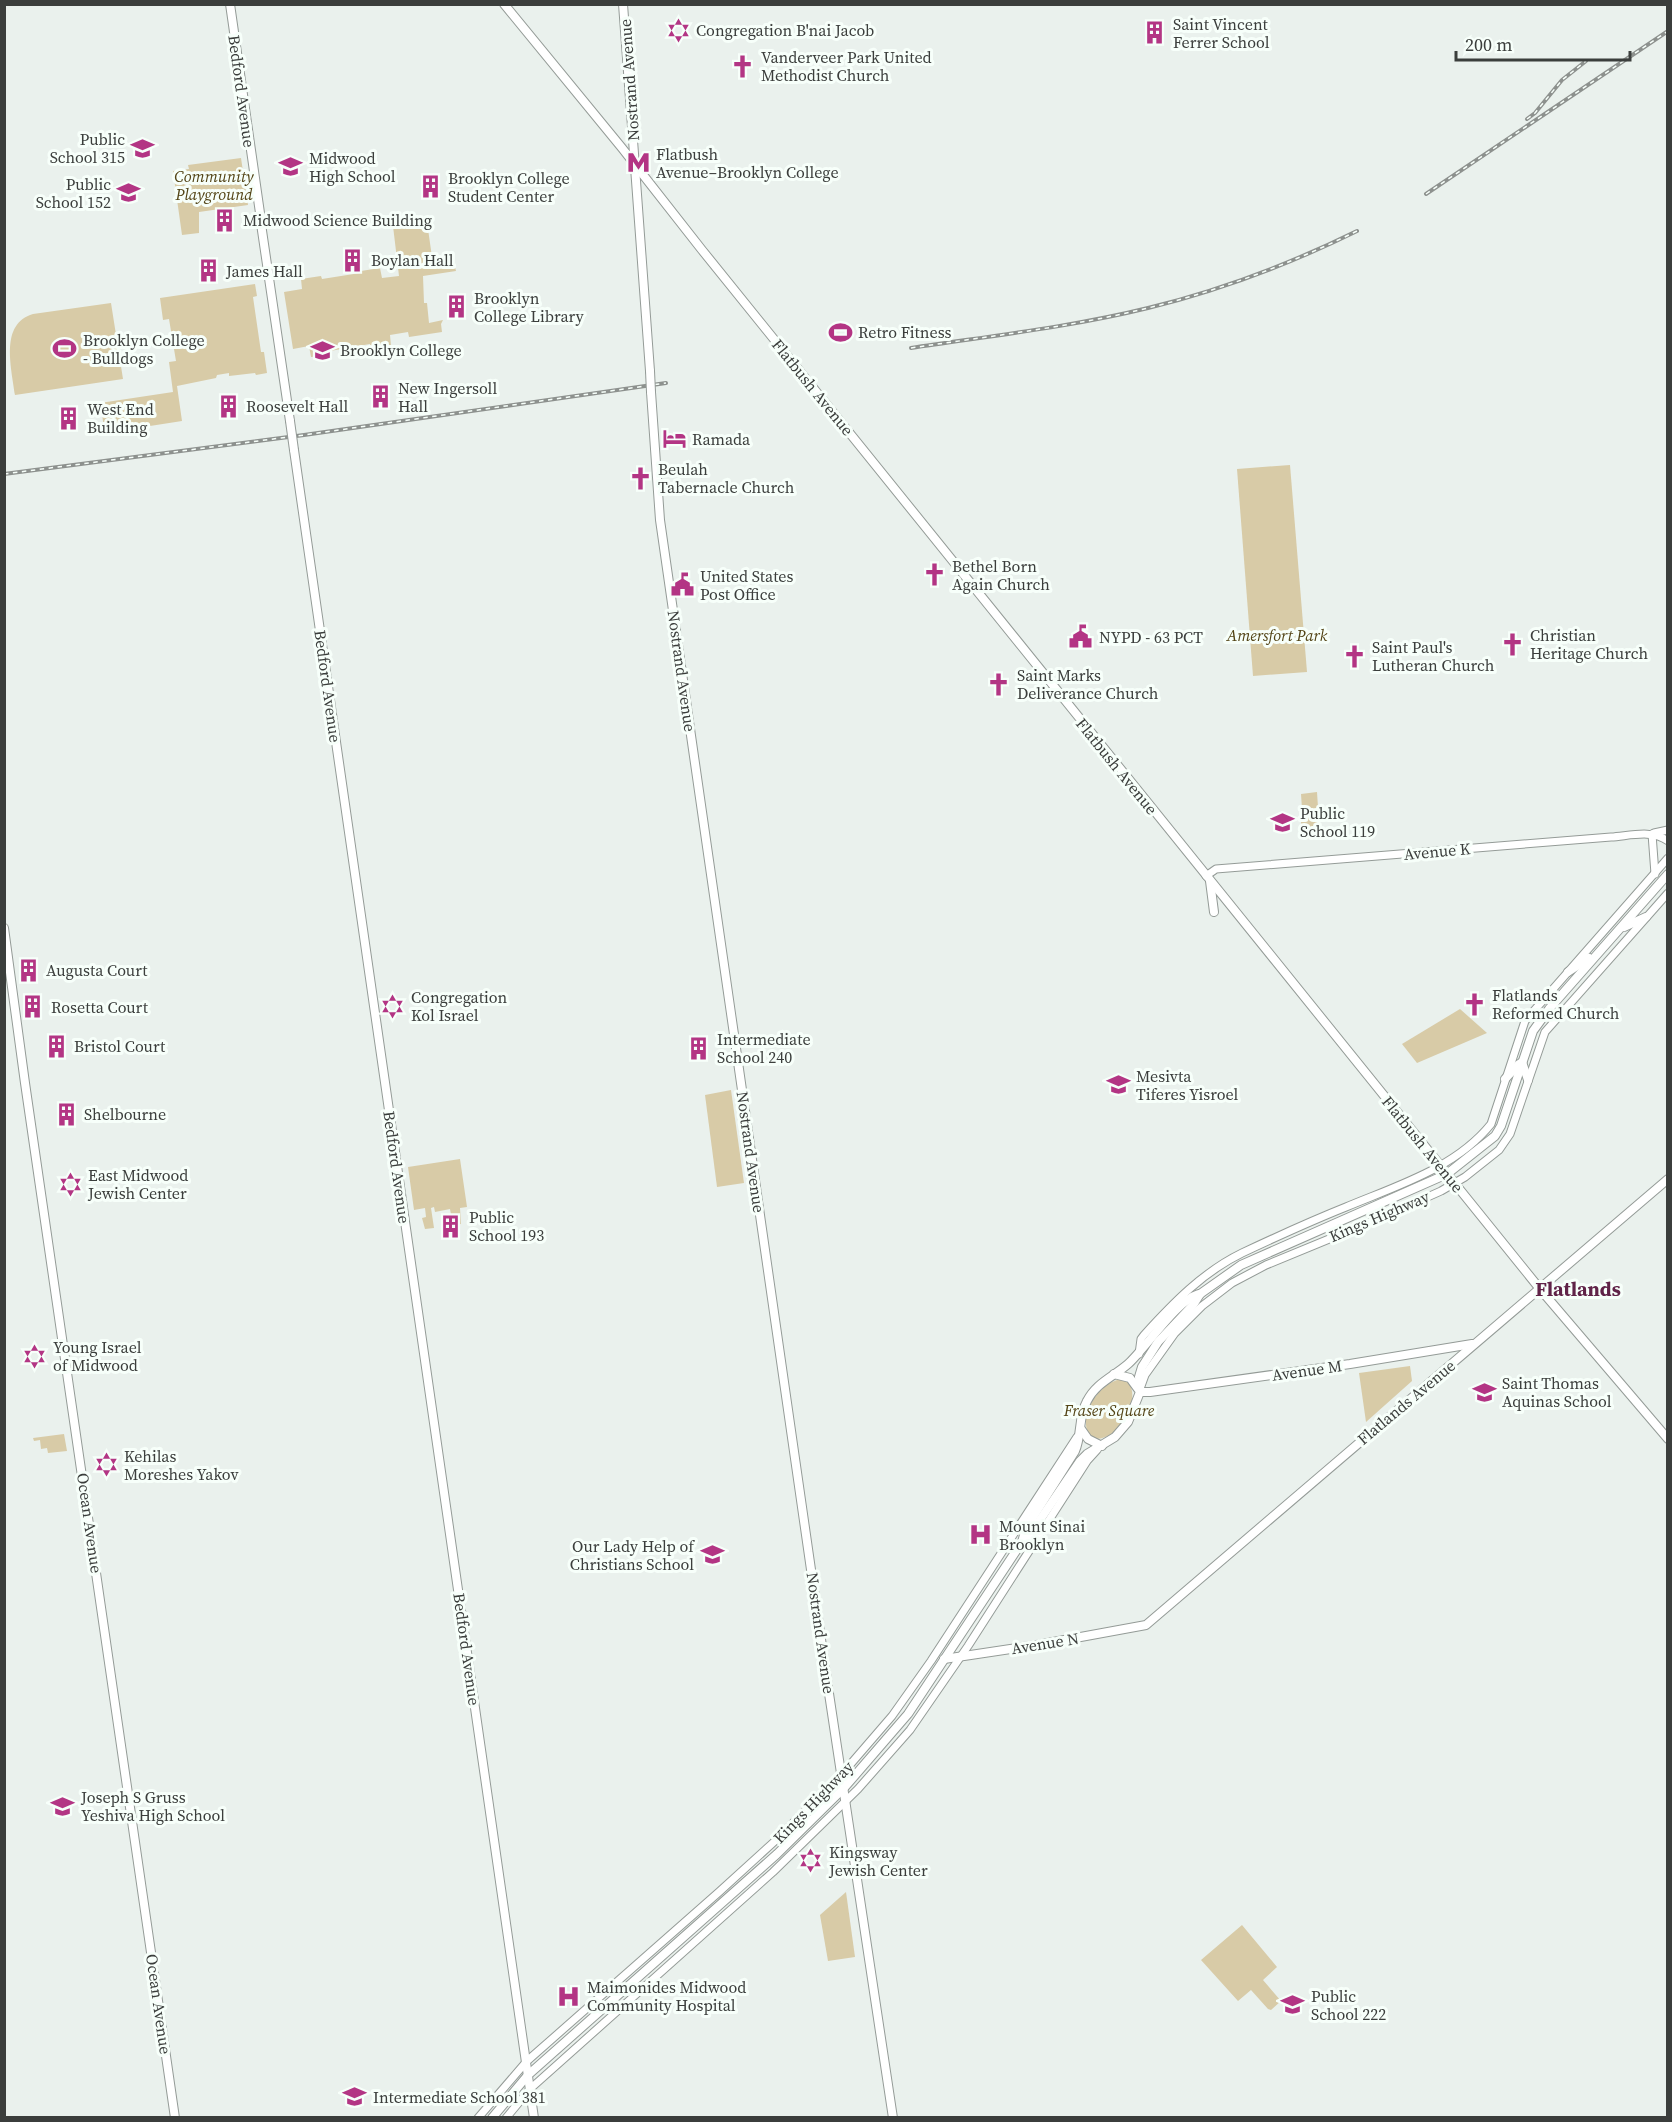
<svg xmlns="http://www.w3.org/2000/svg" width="1672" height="2122" viewBox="0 0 1672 2122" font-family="'Source Serif 4',serif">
	<rect width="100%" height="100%" fill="#eaf1ed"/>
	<g fill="#d8cba7">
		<polygon points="241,158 248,205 199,212 199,233 182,235 173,171 189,169 188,165"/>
		<polygon points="427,222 432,257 452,254 456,271 423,276 424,303 427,303 429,323 443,320 441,324 442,332 409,337 408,332 390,335 391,346 371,349 370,344 330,351 330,355 311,357 309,346 293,349 284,292 302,289 301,279 321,276 322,279 360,273 361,271 380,268 382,278 399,276 393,226"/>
		<polygon points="255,284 257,296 253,297 261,352 264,352 267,373 256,375 255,373 229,376 229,373 217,375 216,378 177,386 182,421 105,433 100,403 173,392 169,362 176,361 169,319 163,320 160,298"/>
		<path d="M111,303L123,379L15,395C11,365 0,324 33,314Z"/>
		<polygon points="1290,465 1307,672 1253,676 1237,469"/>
		<polygon points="1317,792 1320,838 1305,839 1304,835 1302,835 1300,810 1302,809 1301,794"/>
		<polygon points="1460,1009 1487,1033 1417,1063 1402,1044"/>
		<polygon points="731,1090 744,1183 717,1187 705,1095"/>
		<polygon points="460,1159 467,1207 460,1208 461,1224 453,1225 450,1209 435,1212 434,1207 431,1208 434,1228 425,1229 422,1218 426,1217 425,1208 414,1210 408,1167"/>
		<polygon points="1410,1366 1412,1381 1366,1422 1359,1373"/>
		<path d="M1120,1379L1127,1380C1144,1399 1117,1446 1090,1438C1077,1416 1097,1385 1120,1379Z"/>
		<polygon points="64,1434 67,1451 48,1453 47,1448 41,1449 40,1440 34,1441 33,1438"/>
		<polygon points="846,1892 855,1957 828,1961 820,1915"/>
		<polygon points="1242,1925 1277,1967 1263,1980 1281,2001 1271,2010 1268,2009 1251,1990 1238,2001 1201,1960"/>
	</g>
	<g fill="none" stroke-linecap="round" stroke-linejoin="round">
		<defs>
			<g id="tertiary">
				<polyline points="1654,833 1668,830"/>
				<polyline points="1652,834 1655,874"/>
				<path d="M1206,876L1216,869L1611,837C1629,836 1652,829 1668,841"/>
				<path d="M1139,1354L1141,1339L1144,1335C1173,1303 1203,1272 1242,1253C1276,1237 1311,1221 1346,1207C1396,1186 1456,1168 1491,1124L1525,1021L1668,858"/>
				<polyline points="1141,1386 1145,1375 1175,1333 1202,1306 1232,1283 1266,1265 1385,1216 1441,1191 1465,1177 1499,1150 1510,1134 1545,1032 1668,893"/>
				<polyline points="478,2118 527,2061 719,1892 775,1841 842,1774 892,1716 931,1661 1077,1437"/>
				<polyline points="506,2118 530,2089 773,1872 858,1789 910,1730 968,1646 1087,1461 1097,1450"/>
			</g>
			<g id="secondary">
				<polyline points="230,4 260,213"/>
				<polyline points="623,4 650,371"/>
				<polyline points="260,217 290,421"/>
				<polyline points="651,392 660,520 825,1667 893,2118"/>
				<polyline points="294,450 534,2118"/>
				<polyline points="4,928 25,1083 175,2118"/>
				<polyline points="1140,1392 1150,1392 1350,1364 1472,1344"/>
				<polyline points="944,1659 1037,1645 1146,1625 1668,1179"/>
			</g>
			<g id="primary">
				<polyline points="504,4 622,148 702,250 1540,1289 1668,1439"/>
				<polyline points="1210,881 1214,912"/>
				<polyline points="1624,927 1646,917"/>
				<polyline points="1568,972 1589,958"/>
				<polyline points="1522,1062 1528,1080"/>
				<polyline points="1505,1079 1519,1064"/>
				<polyline points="1114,1374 1130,1378 1138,1389"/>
				<polyline points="1081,1429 1088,1439 1102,1446"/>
				<polyline points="1022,1542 1027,1539 1080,1461 1087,1454 1115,1437 1128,1422 1140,1392 1139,1377 1142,1367 1158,1342 1193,1305 1200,1294 1241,1265 1447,1174 1495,1136 1501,1126 1533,1031 1549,1009 1668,874"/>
				<path d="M492,2118L528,2075L777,1854L844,1788L908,1714L1022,1542L1026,1528L1075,1451C1082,1435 1078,1417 1087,1401C1096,1383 1113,1377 1128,1364C1146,1348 1179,1297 1200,1294"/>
			</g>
		</defs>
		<use href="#tertiary" stroke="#949b97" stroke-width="9"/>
		<use href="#secondary" stroke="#949b97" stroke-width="10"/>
		<use href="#primary" stroke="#949b97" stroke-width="10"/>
		<use href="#tertiary" stroke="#fff" stroke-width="7"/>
		<use href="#secondary" stroke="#fff" stroke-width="8"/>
		<use href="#primary" stroke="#fff" stroke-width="8"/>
		<defs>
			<g id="rail">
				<polyline points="1527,119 1535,113 1562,80 1586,61"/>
				<polyline points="1426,194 1668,31"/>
				<path d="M911,348C990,336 1071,327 1148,308C1221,290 1290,264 1357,231"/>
				<polyline points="4,474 304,435 666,383"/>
			</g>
		</defs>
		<use href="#rail" stroke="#8d918e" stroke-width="4"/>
		<use href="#rail" stroke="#f7fffa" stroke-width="1.5" stroke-dasharray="4.5" stroke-linecap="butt"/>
		<defs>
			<g id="secondary-bridge">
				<polyline points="650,371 651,392"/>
				<polyline points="290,421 294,450"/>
			</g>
		</defs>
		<use href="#secondary-bridge" stroke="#949b97" stroke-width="10" stroke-linecap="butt"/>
		<use href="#secondary-bridge" stroke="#fff" stroke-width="8"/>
	</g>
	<defs>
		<symbol id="synagogue-bare" viewBox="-9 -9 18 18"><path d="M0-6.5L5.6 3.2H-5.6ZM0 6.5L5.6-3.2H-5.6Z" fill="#b33584" stroke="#f7fffa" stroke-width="2.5" paint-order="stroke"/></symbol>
		<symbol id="building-bare" viewBox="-9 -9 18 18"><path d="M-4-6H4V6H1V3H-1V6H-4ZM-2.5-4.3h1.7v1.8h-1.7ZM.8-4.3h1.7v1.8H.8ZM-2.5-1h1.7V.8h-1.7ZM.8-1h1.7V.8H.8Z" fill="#b33584" stroke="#f7fffa" stroke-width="2.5" paint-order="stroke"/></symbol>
		<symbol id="church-bare" viewBox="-9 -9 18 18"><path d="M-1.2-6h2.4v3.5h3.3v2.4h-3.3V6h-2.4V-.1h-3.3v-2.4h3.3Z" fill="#b33584" stroke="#f7fffa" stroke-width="2.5" paint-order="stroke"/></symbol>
		<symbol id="school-bare" viewBox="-9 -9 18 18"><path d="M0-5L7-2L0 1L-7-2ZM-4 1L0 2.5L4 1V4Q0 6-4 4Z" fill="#b33584" stroke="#f7fffa" stroke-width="2.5" paint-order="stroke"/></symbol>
		<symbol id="metro-bare" viewBox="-9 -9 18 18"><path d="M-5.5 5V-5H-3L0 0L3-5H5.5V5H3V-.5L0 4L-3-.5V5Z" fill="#b33584" stroke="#f7fffa" stroke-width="2.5" paint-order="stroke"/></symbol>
		<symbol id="stadium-bare" viewBox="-9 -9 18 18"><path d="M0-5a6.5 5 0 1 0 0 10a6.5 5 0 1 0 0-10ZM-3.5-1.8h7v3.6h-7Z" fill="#b33584" stroke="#f7fffa" stroke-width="2.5" paint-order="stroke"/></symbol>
		<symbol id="university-bare" viewBox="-9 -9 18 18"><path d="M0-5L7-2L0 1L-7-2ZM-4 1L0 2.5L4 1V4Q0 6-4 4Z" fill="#b33584" stroke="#f7fffa" stroke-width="2.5" paint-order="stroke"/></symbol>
		<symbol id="hotel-bare" viewBox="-9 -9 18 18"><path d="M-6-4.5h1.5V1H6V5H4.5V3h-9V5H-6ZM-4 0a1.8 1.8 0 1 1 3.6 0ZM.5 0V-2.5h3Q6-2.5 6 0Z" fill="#b33584" stroke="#f7fffa" stroke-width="2.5" paint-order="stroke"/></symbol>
		<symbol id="civic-bare" viewBox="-9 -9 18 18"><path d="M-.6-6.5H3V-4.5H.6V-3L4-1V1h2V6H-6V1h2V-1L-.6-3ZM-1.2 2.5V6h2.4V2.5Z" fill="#b33584" stroke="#f7fffa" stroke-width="2.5" paint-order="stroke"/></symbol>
		<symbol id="hospital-bare" viewBox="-9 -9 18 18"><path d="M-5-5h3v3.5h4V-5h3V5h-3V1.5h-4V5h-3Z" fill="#b33584" stroke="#f7fffa" stroke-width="2.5" paint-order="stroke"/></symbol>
	</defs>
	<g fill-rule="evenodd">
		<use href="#synagogue-bare" x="662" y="14" width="33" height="33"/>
		<use href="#building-bare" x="1138" y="16" width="33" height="33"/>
		<use href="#church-bare" x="726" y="50" width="33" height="33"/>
		<use href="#school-bare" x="126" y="132" width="33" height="33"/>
		<use href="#metro-bare" x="622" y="146" width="33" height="33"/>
		<use href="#school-bare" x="274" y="150" width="33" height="33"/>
		<use href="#building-bare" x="414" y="170" width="33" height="33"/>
		<use href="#school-bare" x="112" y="176" width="33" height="33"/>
		<use href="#building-bare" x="208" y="204" width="33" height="33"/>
		<use href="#building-bare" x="336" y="244" width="33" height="33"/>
		<use href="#building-bare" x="192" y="254" width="33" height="33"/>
		<use href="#building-bare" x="440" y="290" width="33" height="33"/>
		<use href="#stadium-bare" x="824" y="316" width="33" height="33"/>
		<use href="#stadium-bare" x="48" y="332" width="33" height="33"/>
		<use href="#university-bare" x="306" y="334" width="33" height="33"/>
		<use href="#building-bare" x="364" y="380" width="33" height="33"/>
		<use href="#building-bare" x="212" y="390" width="33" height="33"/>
		<use href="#building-bare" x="52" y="402" width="33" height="33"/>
		<use href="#hotel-bare" x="658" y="422" width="33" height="33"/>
		<use href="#church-bare" x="624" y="462" width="33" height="33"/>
		<use href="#church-bare" x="918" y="558" width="33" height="33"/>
		<use href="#civic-bare" x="666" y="568" width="33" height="33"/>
		<use href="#civic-bare" x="1064" y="620" width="33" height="33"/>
		<use href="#church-bare" x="1496" y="628" width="33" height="33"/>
		<use href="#church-bare" x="1338" y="640" width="33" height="33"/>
		<use href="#church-bare" x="982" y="668" width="33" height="33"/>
		<use href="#school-bare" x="1266" y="806" width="33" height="33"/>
		<use href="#building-bare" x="12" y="954" width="33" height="33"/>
		<use href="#church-bare" x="1458" y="988" width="33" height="33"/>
		<use href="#synagogue-bare" x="376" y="990" width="33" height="33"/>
		<use href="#building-bare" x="16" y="990" width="33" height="33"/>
		<use href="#building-bare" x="40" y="1030" width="33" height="33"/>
		<use href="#building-bare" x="682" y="1032" width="33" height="33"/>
		<use href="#school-bare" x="1102" y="1068" width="33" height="33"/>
		<use href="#building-bare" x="50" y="1098" width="33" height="33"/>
		<use href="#synagogue-bare" x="54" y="1168" width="33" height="33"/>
		<use href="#building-bare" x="434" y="1210" width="33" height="33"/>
		<use href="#synagogue-bare" x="18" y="1340" width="33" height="33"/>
		<use href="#school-bare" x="1468" y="1376" width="33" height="33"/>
		<use href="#synagogue-bare" x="90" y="1448" width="33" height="33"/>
		<use href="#hospital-bare" x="964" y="1518" width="33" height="33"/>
		<use href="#school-bare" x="696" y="1538" width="33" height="33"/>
		<use href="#school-bare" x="46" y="1790" width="33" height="33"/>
		<use href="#synagogue-bare" x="794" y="1844" width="33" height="33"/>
		<use href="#hospital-bare" x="552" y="1980" width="33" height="33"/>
		<use href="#school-bare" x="1276" y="1988" width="33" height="33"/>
		<use href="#school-bare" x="338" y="2080" width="33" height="33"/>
	</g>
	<g text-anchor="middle" stroke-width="6" stroke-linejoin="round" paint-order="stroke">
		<g font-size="16" fill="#3b3e3c" stroke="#f7fffa" text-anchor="start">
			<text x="1173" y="30">Saint Vincent<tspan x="1173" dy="18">Ferrer School</tspan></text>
			<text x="696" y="36">Congregation B'nai Jacob</text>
			<text x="761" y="63">Vanderveer Park United<tspan x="761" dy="18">Methodist Church</tspan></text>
			<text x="125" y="145" text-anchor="end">Public<tspan x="125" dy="18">School 315</tspan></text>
			<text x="656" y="160">Flatbush<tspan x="656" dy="18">Avenue–Brooklyn College</tspan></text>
			<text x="309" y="164">Midwood<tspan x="309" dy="18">High School</tspan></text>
			<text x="448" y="184">Brooklyn College<tspan x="448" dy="18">Student Center</tspan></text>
			<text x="111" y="190" text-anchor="end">Public<tspan x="111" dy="18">School 152</tspan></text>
			<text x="243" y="226">Midwood Science Building</text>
			<text x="371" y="266">Boylan Hall</text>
			<text x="226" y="277">James Hall</text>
			<text x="474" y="304">Brooklyn<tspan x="474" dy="18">College Library</tspan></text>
			<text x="858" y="338">Retro Fitness</text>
			<text x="83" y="346">Brooklyn College<tspan x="83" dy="18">- Bulldogs</tspan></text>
			<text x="340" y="356">Brooklyn College</text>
			<text x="398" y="394">New Ingersoll<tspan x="398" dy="18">Hall</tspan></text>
			<text x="246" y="412">Roosevelt Hall</text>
			<text x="87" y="415">West End<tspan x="87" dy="18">Building</tspan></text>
			<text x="692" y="445">Ramada</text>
			<text x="658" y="475">Beulah<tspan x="658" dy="18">Tabernacle Church</tspan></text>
			<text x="952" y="572">Bethel Born<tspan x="952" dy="18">Again Church</tspan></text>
			<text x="700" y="582">United States<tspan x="700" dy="18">Post Office</tspan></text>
			<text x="1530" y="641">Christian<tspan x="1530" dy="18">Heritage Church</tspan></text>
			<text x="1099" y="643">NYPD - 63 PCT</text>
			<text x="1372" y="653">Saint Paul's<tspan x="1372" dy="18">Lutheran Church</tspan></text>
			<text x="1017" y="681">Saint Marks<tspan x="1017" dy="18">Deliverance Church</tspan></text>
			<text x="1300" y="819">Public<tspan x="1300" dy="18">School 119</tspan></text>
			<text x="46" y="976">Augusta Court</text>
			<text x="1492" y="1001">Flatlands<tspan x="1492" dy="18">Reformed Church</tspan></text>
			<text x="411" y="1003">Congregation<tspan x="411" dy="18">Kol Israel</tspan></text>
			<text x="51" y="1013">Rosetta Court</text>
			<text x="717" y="1045">Intermediate<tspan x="717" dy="18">School 240</tspan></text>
			<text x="74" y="1052">Bristol Court</text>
			<text x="1136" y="1082">Mesivta<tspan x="1136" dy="18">Tiferes Yisroel</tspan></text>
			<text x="84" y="1120">Shelbourne</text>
			<text x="88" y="1181">East Midwood<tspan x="88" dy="18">Jewish Center</tspan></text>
			<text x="469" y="1223">Public<tspan x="469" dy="18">School 193</tspan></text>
			<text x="53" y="1353">Young Israel<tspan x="53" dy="18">of Midwood</tspan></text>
			<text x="1502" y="1389">Saint Thomas<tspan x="1502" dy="18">Aquinas School</tspan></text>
			<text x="124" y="1462">Kehilas<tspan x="124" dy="18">Moreshes Yakov</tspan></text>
			<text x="999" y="1532">Mount Sinai<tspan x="999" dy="18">Brooklyn</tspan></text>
			<text x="694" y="1552" text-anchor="end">Our Lady Help of<tspan x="694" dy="18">Christians School</tspan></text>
			<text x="81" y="1803">Joseph S Gruss<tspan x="81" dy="18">Yeshiva High School</tspan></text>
			<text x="829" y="1858">Kingsway<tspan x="829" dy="18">Jewish Center</tspan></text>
			<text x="587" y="1993">Maimonides Midwood<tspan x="587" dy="18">Community Hospital</tspan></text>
			<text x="1311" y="2002">Public<tspan x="1311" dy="18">School 222</tspan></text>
			<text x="373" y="2103">Intermediate School 381</text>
		</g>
		<g font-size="16" fill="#3b3e3c" stroke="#f7fffa">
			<text transform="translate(629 80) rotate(-94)" y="6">Nostrand Avenue</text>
			<text transform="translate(242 91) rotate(82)" y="6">Bedford Avenue</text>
			<text transform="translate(813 387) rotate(51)" y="6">Flatbush Avenue</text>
			<text transform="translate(682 671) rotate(82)" y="6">Nostrand Avenue</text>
			<text transform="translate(328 686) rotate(82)" y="6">Bedford Avenue</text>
			<text transform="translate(1117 766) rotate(51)" y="6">Flatbush Avenue</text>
			<text transform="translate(1437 851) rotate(-5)" y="6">Avenue K</text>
			<text transform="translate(1423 1144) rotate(51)" y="6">Flatbush Avenue</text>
			<text transform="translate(751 1152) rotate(82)" y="6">Nostrand Avenue</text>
			<text transform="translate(397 1167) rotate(82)" y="6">Bedford Avenue</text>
			<text transform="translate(1379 1216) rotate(-23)" y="6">Kings Highway</text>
			<text transform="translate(1307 1370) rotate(-8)" y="6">Avenue M</text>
			<text transform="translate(1406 1402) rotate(-40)" y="6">Flatlands Avenue</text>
			<text transform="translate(90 1523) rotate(82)" y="6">Ocean Avenue</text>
			<text transform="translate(821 1633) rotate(82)" y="6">Nostrand Avenue</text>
			<text transform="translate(1045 1643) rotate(-9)" y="6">Avenue N</text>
			<text transform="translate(467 1649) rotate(82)" y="6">Bedford Avenue</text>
			<text transform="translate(813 1802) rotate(-46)" y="6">Kings Highway</text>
			<text transform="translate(159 2004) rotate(82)" y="6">Ocean Avenue</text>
		</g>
		<g font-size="16" font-style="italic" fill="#534416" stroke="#f7fffa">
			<text x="214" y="182">Community<tspan x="214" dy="18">Playground</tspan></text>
			<text x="1277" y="641">Amersfort Park</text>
			<text x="1109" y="1416">Fraser Square</text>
		</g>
		<g font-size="20" font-weight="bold" fill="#602348" stroke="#f7fffa">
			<text x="1578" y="1296">Flatlands</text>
		</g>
	</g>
	<rect width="1672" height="2122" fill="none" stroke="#3b3e3c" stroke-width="12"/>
	<path d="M1456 51v9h174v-9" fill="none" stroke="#3b3e3c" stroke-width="3"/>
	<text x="1465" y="51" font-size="18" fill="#3b3e3c" stroke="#f7fffa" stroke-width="4.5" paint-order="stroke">200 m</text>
</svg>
